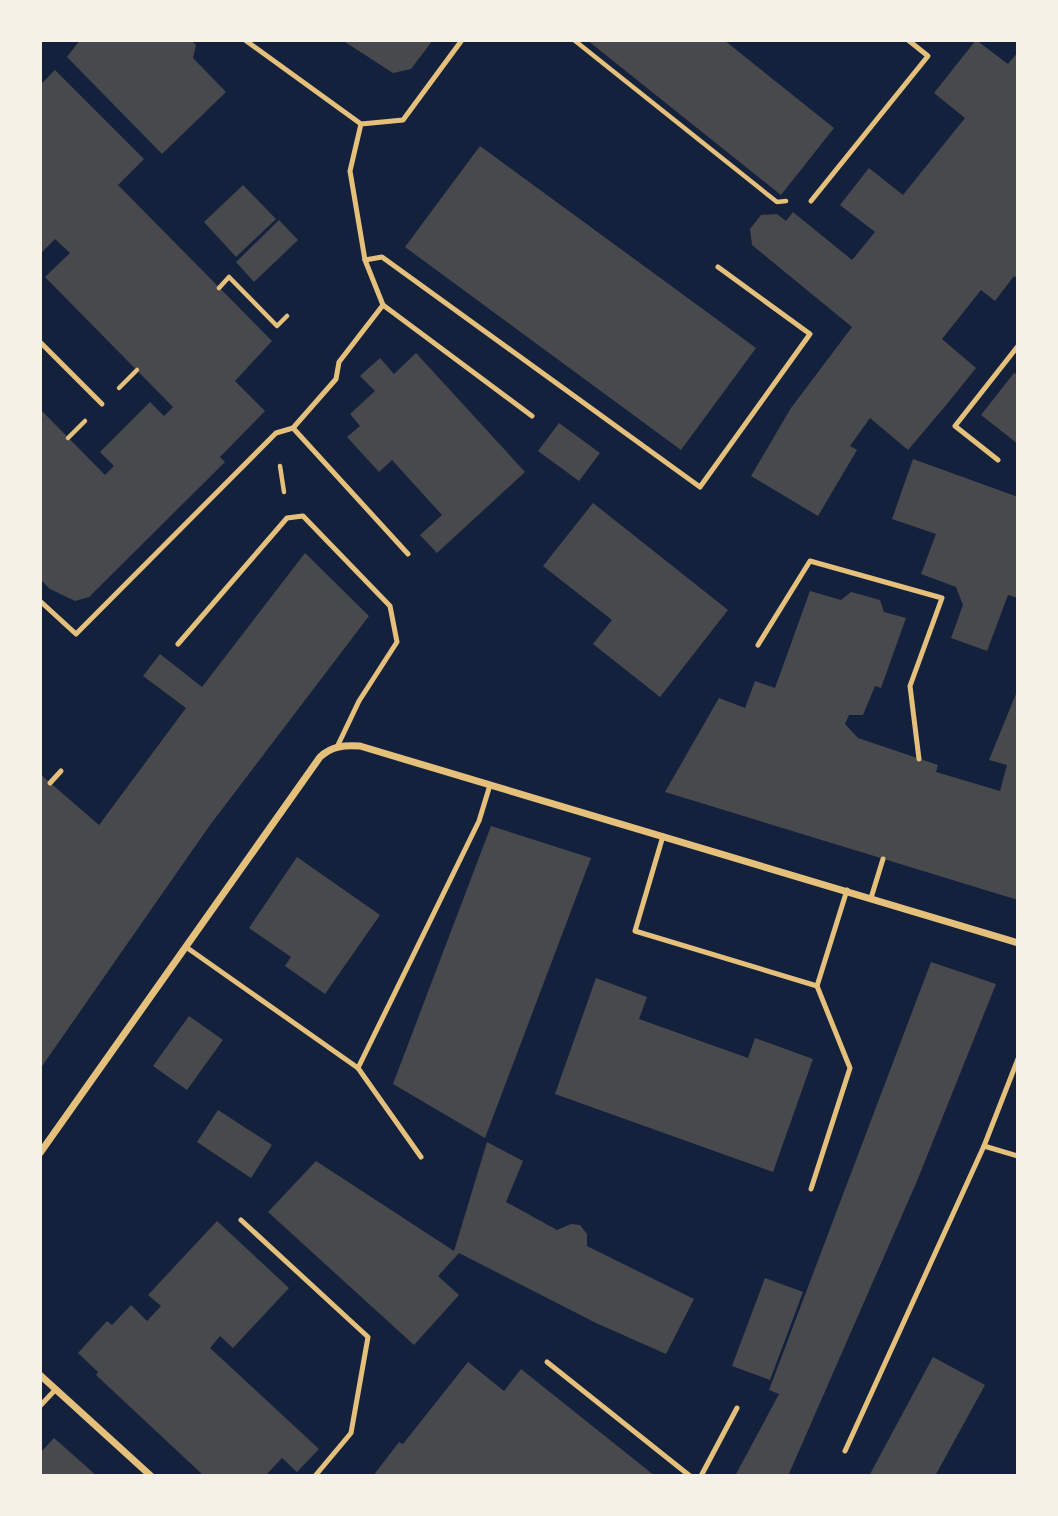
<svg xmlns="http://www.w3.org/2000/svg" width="1058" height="1516" viewBox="0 0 1058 1516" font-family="'Sofia Sans Condensed',sans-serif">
	<rect width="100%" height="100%" fill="#14213d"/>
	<g fill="#48494c">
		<polygon points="80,40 191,40 196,45 193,58 226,92 162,154 67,57"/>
		<polygon points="342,40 433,40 411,69 393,73"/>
		<polygon points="587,40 724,40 834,128 781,195"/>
		<polygon points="976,40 1008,64 1018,52 1018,279 1014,276 995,301 981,290 942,339 976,368 947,404 908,450 870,418 850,446 857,450 818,516 751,476 791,408 852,327 752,245 750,229 761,215 777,214 786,221 793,212 852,260 875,232 840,205 869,168 903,195 965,118 934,93"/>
		<polygon points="55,70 144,159 118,185 272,341 235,381 265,411 220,457 225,462 89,597 75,601 50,589 40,579 40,409 105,475 114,466 100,452 150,402 164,416 173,407 45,277 70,253 55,239 40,254 40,85"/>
		<polygon points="480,146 756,348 681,450 405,247"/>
		<polygon points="243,185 276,219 236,257 204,222"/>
		<polygon points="279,220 298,240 254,282 236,262"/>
		<polygon points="416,353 525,472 437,553 420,535 442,515 392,460 379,472 347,437 360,426 350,414 375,391 360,376 380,358 394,374"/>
		<polygon points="1014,373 1018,375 1018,444 981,415"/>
		<polygon points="559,423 600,453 579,481 538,451"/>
		<polygon points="913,459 1018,497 1018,598 1008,595 987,651 951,638 963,605 956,587 921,574 936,534 892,519"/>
		<polygon points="593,503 728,610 660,697 593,644 612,620 543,566"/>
		<polygon points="305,553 369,616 210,825 40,1069 40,774 99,825 186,708 143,676 160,654 202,687"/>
		<polygon points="810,591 841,600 851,592 880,600 884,612 906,618 881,688 875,686 863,715 849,715 845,724 858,738 938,765 936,772 1000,791 1007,765 989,760 1018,689 1018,900 665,792 719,698 745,708 755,681 775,688"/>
		<polygon points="491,826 591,858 485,1138 393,1084"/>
		<polygon points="297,857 380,915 325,994 285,966 291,957 249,928"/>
		<polygon points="931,962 996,984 917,1181 788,1476 735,1476 779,1394 769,1390"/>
		<polygon points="596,978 647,997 639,1019 748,1058 755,1038 813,1059 773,1172 555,1094"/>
		<polygon points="189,1016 223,1040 187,1090 153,1066"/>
		<polygon points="218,1110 272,1145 251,1178 197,1142"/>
		<polygon points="487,1142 523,1161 506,1202 557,1230 571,1224 580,1225 587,1234 587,1246 694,1299 666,1354 596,1323 459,1253 438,1276 459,1295 414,1345 268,1212 316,1161 454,1251"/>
		<polygon points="217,1221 289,1288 233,1348 220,1336 210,1348 319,1449 297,1472 282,1458 265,1476 204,1476 96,1375 98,1372 78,1353 107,1321 112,1325 131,1305 147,1321 161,1306 148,1295"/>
		<polygon points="765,1278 803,1292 770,1380 732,1366"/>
		<polygon points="933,1357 985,1385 935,1476 869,1476"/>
		<polygon points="468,1362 504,1391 521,1369 655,1476 373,1476 399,1442 403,1444"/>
		<polygon points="54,1438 97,1476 40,1476 40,1453"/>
	</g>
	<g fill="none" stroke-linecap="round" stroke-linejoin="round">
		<g stroke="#e5c07b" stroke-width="4.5">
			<polyline points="574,40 777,202 786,201"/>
			<polyline points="219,288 229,277 277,326 287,316"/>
			<polyline points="119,388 137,370"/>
			<polyline points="68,438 85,421"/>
			<polyline points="280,466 284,492"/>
		</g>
		<g stroke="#e5c07b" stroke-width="5">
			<polyline points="245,40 361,124"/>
			<polyline points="811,201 928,56 908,40"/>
			<polyline points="365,260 382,257 700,487 810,334 718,267"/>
			<polyline points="383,305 532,416"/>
			<polyline points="40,342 102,404"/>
			<polyline points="293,428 408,554"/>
			<polyline points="998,460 955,426 1018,346"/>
			<polyline points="40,601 76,634 276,433 293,428 336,379 339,362 383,305 365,260 350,171 361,124 403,120 462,40"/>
			<polyline points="178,644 287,518 303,516 390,606 397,642 359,701 337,747"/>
			<polyline points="758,645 810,561 942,598 910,686 919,759"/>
			<polyline points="50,783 61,771"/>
			<polyline points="663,836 635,931 817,986"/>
			<polyline points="871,898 883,859"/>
			<polyline points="186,947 358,1068 421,1157"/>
			<polyline points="358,1068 479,821 490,785"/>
			<polyline points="984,1146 1018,1156"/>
			<polyline points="811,1189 850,1068 817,986 847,890"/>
			<polyline points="241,1220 368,1337 351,1433 315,1476"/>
			<polyline points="547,1362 690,1476"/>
			<polyline points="40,1406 56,1389"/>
			<polyline points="845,1451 984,1146 1018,1059"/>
			<polyline points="701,1476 737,1408"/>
		</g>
		<g stroke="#e5c07b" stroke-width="7">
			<path d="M40,1153L320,757C332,746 344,745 360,746L1018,943"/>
			<polyline points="40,1375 151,1476"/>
		</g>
	</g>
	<rect width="1058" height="1516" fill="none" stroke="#f6f1e7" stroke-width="84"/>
</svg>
